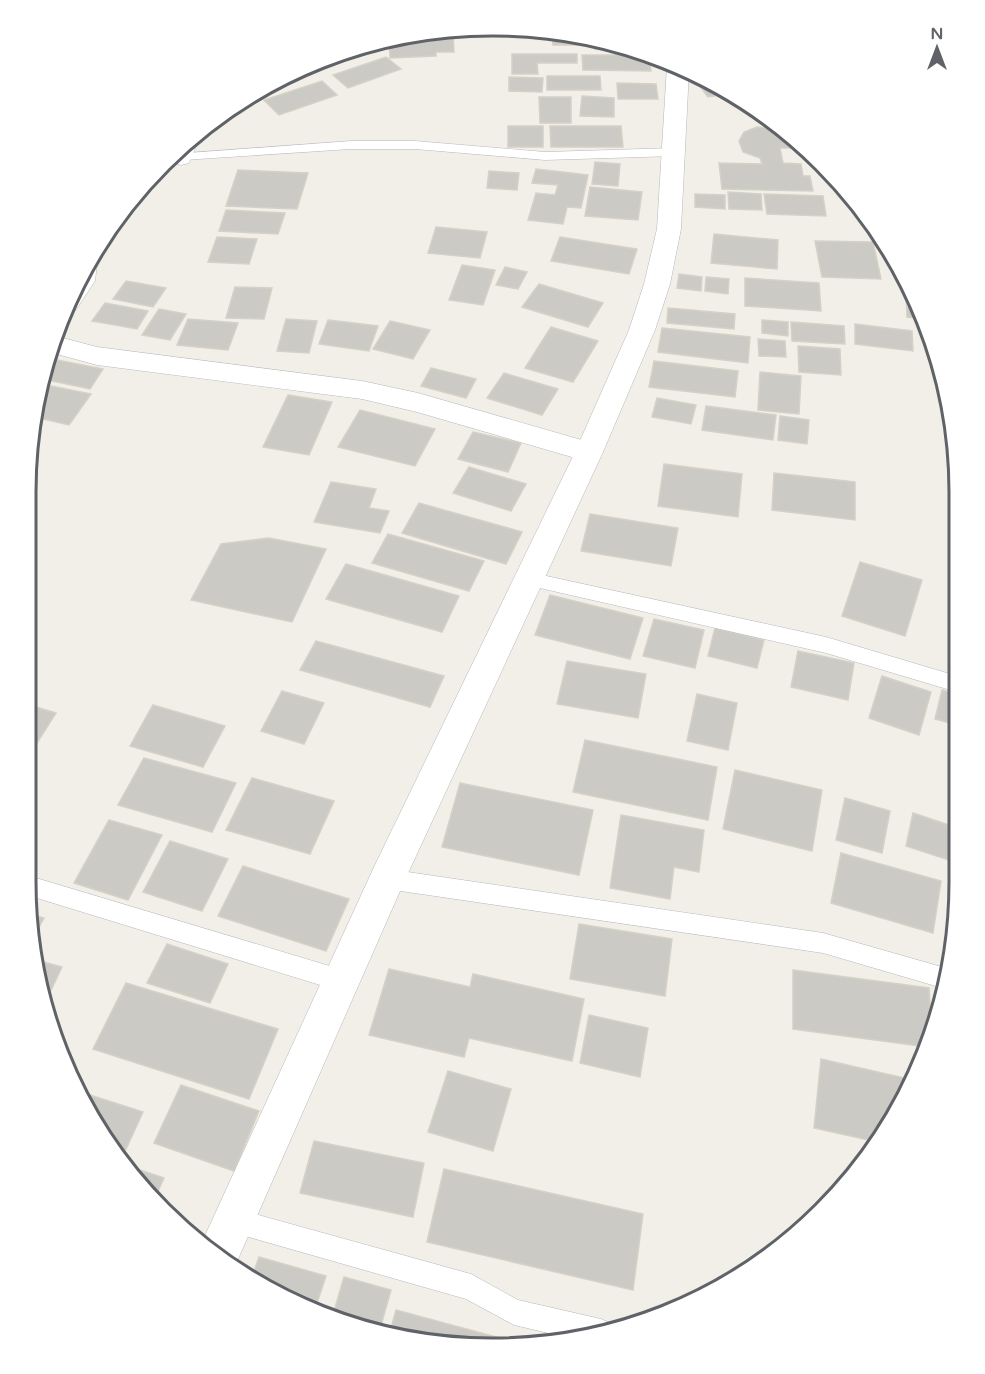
<svg xmlns="http://www.w3.org/2000/svg" width="985" height="1374" viewBox="0 0 985 1374" font-family="'Varela Round',sans-serif">
	<rect width="100%" height="100%" fill="#f1efe8"/>
	<g fill="#cccac5" stroke="#d6d1c6" stroke-width="1.5">
		<polygon points="469,28 470,32 437,33 437,29"/>
		<polygon points="552,32 614,42 635,49 595,49 592,45 553,45"/>
		<polygon points="453,36 454,52 436,52 436,56 390,58 389,39"/>
		<polygon points="512,54 577,54 577,63 537,63 538,74 512,74"/>
		<polygon points="582,55 649,55 651,71 583,70"/>
		<polygon points="386,57 401,69 348,88 333,75"/>
		<polygon points="547,76 600,76 601,90 547,90"/>
		<polygon points="509,77 543,78 542,92 509,91"/>
		<polygon points="322,81 337,95 279,115 264,100"/>
		<polygon points="617,83 656,84 658,99 618,99"/>
		<polygon points="713,83 731,93 708,97 699,85"/>
		<polygon points="582,96 614,98 614,117 580,116"/>
		<polygon points="539,97 571,97 571,123 540,123"/>
		<polygon points="771,123 778,123 804,148 780,148 783,163 801,164 803,176 810,176 813,191 722,189 719,163 762,164 760,158 743,152 739,141 744,132 757,127 772,128"/>
		<rect x="508" y="126" width="35" height="21"/>
		<polygon points="550,126 621,126 623,147 551,147"/>
		<polygon points="595,162 620,164 618,186 592,184"/>
		<polygon points="536,169 588,175 581,208 567,207 563,224 528,220 536,193 555,195 558,185 532,183"/>
		<polygon points="238,170 308,173 297,209 226,206"/>
		<polygon points="489,171 519,173 517,190 487,188"/>
		<polygon points="590,187 642,192 638,220 585,216"/>
		<polygon points="728,192 761,194 762,210 729,209"/>
		<polygon points="695,194 725,195 725,209 695,207"/>
		<polygon points="764,194 823,196 826,216 767,214"/>
		<polygon points="226,210 285,213 278,234 219,231"/>
		<polygon points="436,227 487,232 480,258 428,253"/>
		<polygon points="714,234 778,240 777,269 711,263"/>
		<polygon points="217,237 257,239 249,264 208,262"/>
		<polygon points="560,237 637,249 629,274 551,261"/>
		<polygon points="815,241 873,242 881,279 822,277"/>
		<polygon points="462,265 495,270 483,305 449,300"/>
		<polygon points="505,267 527,272 518,289 496,285"/>
		<polygon points="679,274 702,277 701,291 677,288"/>
		<polygon points="706,277 729,279 728,294 705,291"/>
		<polygon points="745,278 819,283 821,311 745,306"/>
		<polygon points="126,281 166,288 153,307 113,299"/>
		<polygon points="539,284 603,303 588,327 522,307"/>
		<polygon points="235,287 272,288 264,319 226,318"/>
		<polygon points="906,291 910,291 925,319 907,317"/>
		<polygon points="105,303 148,311 137,329 92,321"/>
		<polygon points="668,308 735,314 734,329 667,323"/>
		<polygon points="159,309 186,314 170,340 142,335"/>
		<polygon points="188,319 238,323 228,350 177,345"/>
		<polygon points="286,319 317,321 309,353 277,351"/>
		<polygon points="328,320 378,326 369,351 319,344"/>
		<polygon points="762,320 788,322 788,336 762,333"/>
		<polygon points="390,321 430,330 413,359 373,349"/>
		<polygon points="791,322 844,326 845,344 792,341"/>
		<polygon points="855,324 912,331 913,351 855,344"/>
		<polygon points="551,327 598,341 573,382 525,368"/>
		<polygon points="662,328 750,337 748,363 658,352"/>
		<polygon points="758,339 785,341 786,357 759,356"/>
		<polygon points="798,346 840,349 841,375 799,372"/>
		<polygon points="57,360 103,369 90,389 43,379"/>
		<polygon points="654,361 738,371 735,397 649,387"/>
		<polygon points="431,368 476,379 466,398 421,386"/>
		<polygon points="760,372 801,376 799,414 758,410"/>
		<polygon points="504,373 558,389 542,415 487,398"/>
		<polygon points="41,384 91,394 69,425 34,417 35,401"/>
		<polygon points="288,395 332,402 309,455 263,447"/>
		<polygon points="657,398 696,405 691,424 652,417"/>
		<polygon points="706,406 776,415 773,440 702,430"/>
		<polygon points="360,410 435,429 415,466 338,447"/>
		<polygon points="780,416 809,420 807,444 778,440"/>
		<polygon points="473,432 521,443 508,472 458,459"/>
		<polygon points="664,464 742,474 738,517 658,506"/>
		<polygon points="469,467 526,484 511,511 453,493"/>
		<polygon points="774,473 855,482 855,520 772,510"/>
		<polygon points="331,482 376,489 369,508 389,511 380,533 314,522"/>
		<polygon points="419,503 522,532 506,564 402,533"/>
		<polygon points="590,514 678,528 671,566 581,551"/>
		<polygon points="388,534 484,561 469,591 372,563"/>
		<polygon points="269,538 326,549 292,622 191,600 221,544"/>
		<polygon points="860,562 922,580 905,636 842,616"/>
		<polygon points="346,564 459,596 442,632 326,599"/>
		<polygon points="550,595 643,618 630,659 535,635"/>
		<polygon points="654,619 704,630 695,668 643,656"/>
		<polygon points="715,628 764,640 757,668 708,656"/>
		<polygon points="316,641 444,676 430,707 300,670"/>
		<polygon points="798,651 854,663 848,700 791,687"/>
		<polygon points="567,661 646,674 638,718 557,704"/>
		<polygon points="882,676 931,692 919,735 869,718"/>
		<polygon points="942,690 957,694 957,725 935,719"/>
		<polygon points="282,691 324,703 304,744 261,731"/>
		<polygon points="697,694 737,703 728,750 687,741"/>
		<polygon points="29,705 56,713 28,757"/>
		<polygon points="153,705 225,726 203,767 130,746"/>
		<polygon points="585,740 717,767 708,820 573,792"/>
		<polygon points="144,758 236,783 212,832 118,805"/>
		<polygon points="735,770 822,790 812,851 723,829"/>
		<polygon points="252,778 334,801 310,854 226,830"/>
		<polygon points="460,783 593,810 579,875 442,847"/>
		<polygon points="845,798 890,811 882,853 836,840"/>
		<polygon points="913,813 958,828 958,863 906,846"/>
		<polygon points="621,815 704,830 699,872 674,867 670,899 610,888"/>
		<polygon points="109,820 162,835 128,900 74,883"/>
		<polygon points="170,841 228,859 202,911 143,892"/>
		<polygon points="841,853 941,881 933,933 831,903"/>
		<polygon points="243,866 349,899 326,951 218,916"/>
		<polygon points="30,914 44,918 33,938"/>
		<polygon points="579,924 672,939 665,996 570,979"/>
		<polygon points="167,944 228,964 210,1003 147,983"/>
		<polygon points="36,960 62,967 43,1007 42,1003"/>
		<polygon points="389,969 470,987 473,974 584,999 572,1061 469,1038 464,1057 369,1035"/>
		<polygon points="793,970 929,988 932,1034 927,1047 793,1029"/>
		<polygon points="126,983 278,1029 249,1099 93,1049"/>
		<polygon points="589,1015 648,1028 640,1077 580,1063"/>
		<polygon points="821,1059 913,1080 911,1088 877,1142 814,1128"/>
		<polygon points="448,1071 511,1089 493,1151 428,1132"/>
		<polygon points="181,1085 259,1111 234,1171 154,1143"/>
		<polygon points="90,1095 143,1112 121,1160 104,1141 87,1102"/>
		<polygon points="314,1141 424,1163 413,1217 300,1193"/>
		<polygon points="128,1166 164,1178 155,1198 127,1167"/>
		<polygon points="444,1169 643,1214 633,1290 427,1242"/>
		<polygon points="259,1257 326,1276 315,1309 286,1300 252,1277"/>
		<polygon points="344,1277 391,1290 380,1329 333,1315"/>
		<polygon points="396,1310 500,1338 498,1345 431,1344 390,1332"/>
	</g>
	<g fill="none" stroke-linecap="round" stroke-linejoin="round">
		<defs>
			<g id="service">
				<polygon points="687,69 699,74 677,78 671,74 672,71"/>
				<polygon points="351,141 415,141 545,152 674,148 681,152 674,156 545,160 415,149 351,149 168,161 175,154"/>
				<polygon points="94,251 98,255 95,281 75,311 68,312 88,259"/>
				<polygon points="528,572 826,637 957,676 957,692 826,653 522,584 519,579 522,574"/>
				<polygon points="387,869 823,933 949,969 946,989 823,953 387,889 379,886 376,879 379,872"/>
				<polygon points="26,875 343,970 351,973 354,981 351,989 343,992 27,895"/>
				<polygon points="233,1208 471,1274 518,1300 601,1319 610,1323 613,1329 574,1339 514,1325 466,1299 224,1230 220,1221 224,1212"/>
			</g>
			<g id="minor">
				<polygon points="196,134 199,139 189,163 181,165 173,163 170,159 185,141"/>
				<polygon points="59,337 97,347 362,381 418,393 599,445 603,452 599,459 589,462 417,412 362,399 97,365 53,353"/>
			</g>
			<polygon id="tertiary" points="670,63 689,70 681,229 670,284 655,330 603,452 404,882 235,1266 201,1244 203,1240 374,867 575,452 629,330 644,284 657,229 667,66"/>
		</defs>
		<use href="#service" stroke="#b5b8bc" stroke-width="1"/>
		<use href="#minor" stroke="#b5b8bc" stroke-width="1"/>
		<use href="#tertiary" stroke="#b5b8bc" stroke-width="1"/>
		<use href="#service" fill="#fff" fill-rule="evenodd"/>
		<use href="#minor" fill="#fff" fill-rule="evenodd"/>
		<use href="#tertiary" fill="#fff" fill-rule="evenodd"/>
	</g>
	<path d="M0 0H985V1374H0ZM492 36H493A456 456 0 0 1 949 492V882A456 456 0 0 1 493 1338H492A456 456 0 0 1 36 882V492A456 456 0 0 1 492 36Z" fill="#fff" fill-rule="evenodd"/>
	<path fill="none" stroke="#5f6368" stroke-width="3" d="M492 36H493A456 456 0 0 1 949 492V882A456 456 0 0 1 493 1338H492A456 456 0 0 1 36 882V492A456 456 0 0 1 492 36Z"/>
	<g transform="translate(937 48)" stroke="#ffffff" stroke-width="4.5" paint-order="stroke">
	<path d="M0-4.5L10 22L0 15L-10 22Z" fill="#5f6368"/>
	<text y="-9" font-size="16" font-weight="bold" text-anchor="middle" fill="#5f6368">N</text>
	</g>
</svg>
